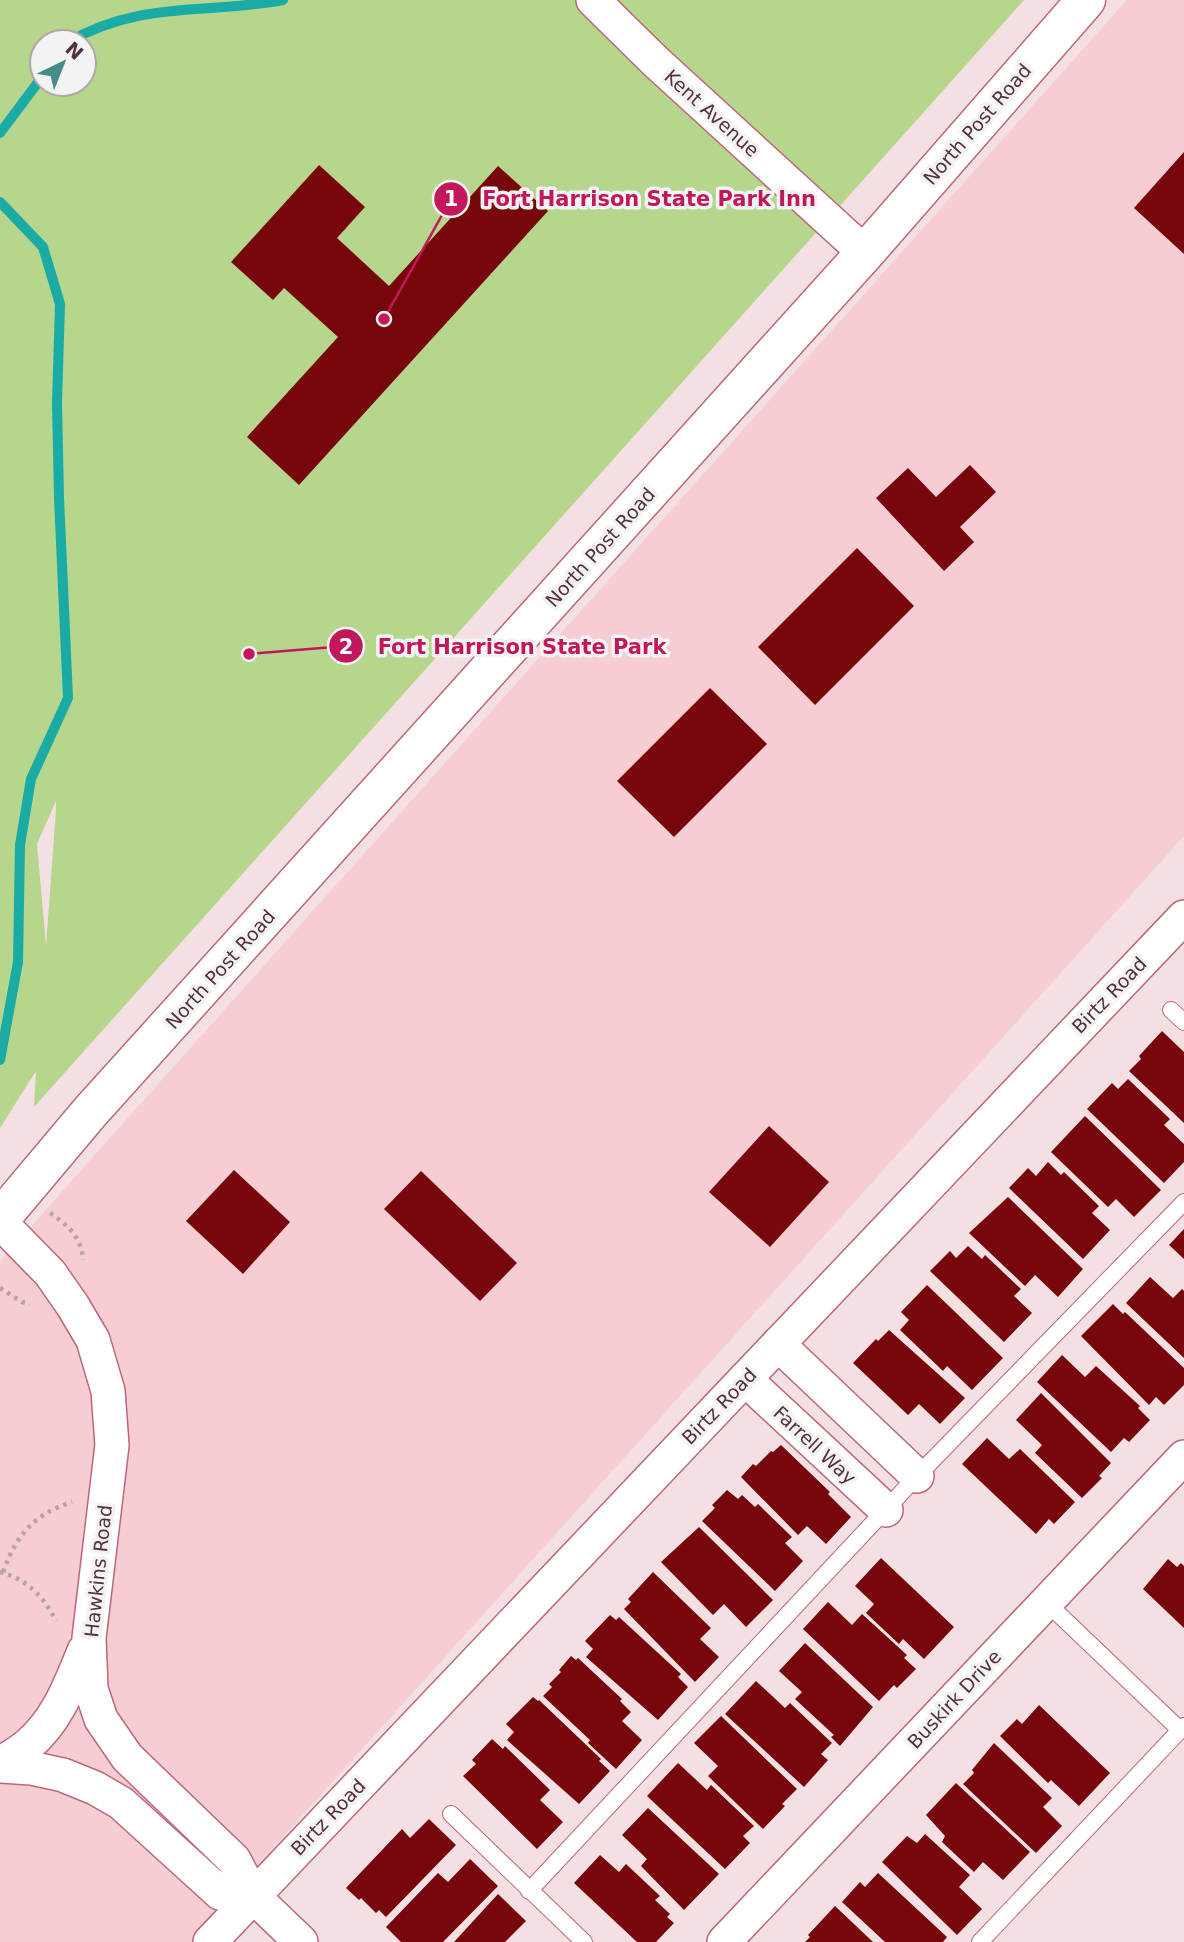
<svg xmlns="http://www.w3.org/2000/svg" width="1184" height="1942" viewBox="0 0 1184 1942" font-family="'DejaVu Sans',sans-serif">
	<rect width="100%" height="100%" fill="#f4e0e3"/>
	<polygon fill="#f6cdd3" points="1127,0 1184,0 1184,836 209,1919 233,1942 0,1942 0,1261"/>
	<path fill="#b6d58d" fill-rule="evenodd" d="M0,0H1024L34,1107L36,1071L0,1128ZM42,42H84V84H42ZM56,801V810L46,946L37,844Z"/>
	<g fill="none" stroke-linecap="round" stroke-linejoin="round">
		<g stroke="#19aba4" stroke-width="10">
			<path d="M68,42C143,0 202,15 283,0"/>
			<polyline points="0,133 42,77"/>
			<polyline points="0,202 43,247 60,304 57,403 59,498 68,698 31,779 20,845 18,962 0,1060"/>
		</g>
	</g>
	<g fill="#78070b">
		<polygon points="1184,152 1184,254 1134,208"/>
		<polygon points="319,165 365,207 337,238 389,286 498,166 548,211 299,485 247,437 338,337 284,288 273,300 231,262"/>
		<polygon points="970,465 996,492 960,527 974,542 944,571 876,498 908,468 936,497"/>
		<polygon points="857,548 914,606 815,705 758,647"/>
		<polygon points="710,688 767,744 674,837 617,781"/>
		<polygon points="1162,1031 1184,1052 1184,1123 1129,1071 1141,1059 1139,1056"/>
		<polygon points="1128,1079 1170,1119 1164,1125 1184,1144 1184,1162 1164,1183 1087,1109 1112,1083 1118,1089"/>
		<polygon points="1085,1116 1161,1190 1134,1217 1116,1199 1108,1207 1051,1152"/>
		<polygon points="769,1126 829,1182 770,1247 709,1192"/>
		<polygon points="1048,1162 1061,1175 1064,1172 1099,1206 1092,1213 1110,1230 1083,1259 1009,1188 1028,1168 1036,1176"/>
		<polygon points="234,1170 290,1222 243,1274 186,1221"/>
		<polygon points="421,1171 517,1263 480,1301 384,1209"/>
		<polygon points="1008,1197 1083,1269 1058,1297 1035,1275 1025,1286 969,1233"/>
		<polygon points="1184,1229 1184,1259 1169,1245"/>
		<polygon points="968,1246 982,1259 985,1255 1021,1289 1014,1296 1032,1313 1004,1342 930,1271 950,1251 956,1258"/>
		<polygon points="1150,1277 1173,1298 1182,1289 1184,1291 1184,1358 1126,1303"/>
		<polygon points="927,1285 1003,1358 972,1390 947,1366 943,1371 900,1330 909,1320 901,1312"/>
		<polygon points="1113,1304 1123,1314 1125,1312 1184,1368 1184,1385 1164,1405 1156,1397 1149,1405 1081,1336"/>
		<polygon points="889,1330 965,1398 940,1424 919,1404 908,1415 853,1363 876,1339 878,1341"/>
		<polygon points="1062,1355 1085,1377 1096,1366 1140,1406 1138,1408 1150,1420 1129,1442 1124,1438 1111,1452 1037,1382"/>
		<polygon points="1041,1393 1111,1463 1099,1476 1102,1478 1082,1498 1035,1453 1042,1445 1016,1420"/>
		<polygon points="987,1438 1009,1459 1020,1449 1075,1502 1054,1524 1049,1519 1036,1534 962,1464"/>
		<polygon points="781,1445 830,1492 828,1494 851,1517 826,1544 807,1526 798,1535 741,1477 753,1464 756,1466 771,1451 773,1452"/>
		<polygon points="727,1490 738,1499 742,1495 755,1507 758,1504 792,1537 785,1543 803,1561 775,1591 702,1521 715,1508 712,1505"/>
		<polygon points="699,1527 773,1600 746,1627 724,1604 713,1615 661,1562"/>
		<polygon points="881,1558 954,1627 924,1659 903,1639 899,1644 866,1613 874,1604 855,1586"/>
		<polygon points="1168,1559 1177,1567 1181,1563 1184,1566 1184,1628 1143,1589"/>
		<polygon points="653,1572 711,1628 700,1639 719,1657 695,1682 624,1609 631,1602 628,1599"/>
		<polygon points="828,1602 852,1625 862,1614 907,1655 904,1658 916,1669 897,1688 894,1685 879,1701 803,1629"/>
		<polygon points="610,1615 616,1620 619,1617 681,1674 678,1677 688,1687 658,1720 586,1657 593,1649 585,1641"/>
		<polygon points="805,1643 873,1707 840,1746 831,1737 834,1735 795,1699 802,1692 779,1671"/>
		<polygon points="571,1656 576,1660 578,1658 622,1699 620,1701 631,1712 622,1721 642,1740 616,1769 588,1743 590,1740 543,1696 552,1687 549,1684 561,1672 559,1670"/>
		<polygon points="756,1681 785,1708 790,1703 832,1743 821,1754 828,1760 804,1787 725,1714"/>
		<polygon points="533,1697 538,1701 539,1700 601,1759 599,1761 610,1771 579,1804 507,1740 514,1732 506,1724"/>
		<polygon points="1039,1705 1110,1773 1079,1806 1051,1780 1048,1783 1000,1736 1017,1719 1022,1724"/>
		<polygon points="721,1716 797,1789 782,1804 785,1806 763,1829 708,1776 718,1766 694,1743"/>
		<polygon points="492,1739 503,1749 505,1746 550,1790 540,1800 563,1822 537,1849 463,1776 476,1764 472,1760"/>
		<polygon points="994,1743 1052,1798 1043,1807 1062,1826 1036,1853 963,1784 974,1773 972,1770"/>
		<polygon points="678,1763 707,1790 711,1785 754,1826 743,1836 750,1843 725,1869 647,1796"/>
		<polygon points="956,1783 1030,1852 1003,1880 983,1862 974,1872 942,1842 945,1836 926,1815"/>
		<polygon points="648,1808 719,1874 684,1910 641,1866 647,1859 622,1835"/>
		<polygon points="429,1819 456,1845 386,1917 379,1910 376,1913 361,1898 359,1900 346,1888 402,1829 410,1838"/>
		<polygon points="925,1834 970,1875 959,1887 982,1909 957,1935 882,1862 907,1836 917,1843"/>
		<polygon points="600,1855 619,1872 626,1864 660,1896 655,1900 670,1914 667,1917 674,1923 656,1942 637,1942 574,1883"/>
		<polygon points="470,1859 498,1886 443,1942 401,1942 386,1927 438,1873 448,1882"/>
		<polygon points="878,1873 947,1937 943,1942 885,1942 842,1902 860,1882 865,1887"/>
		<polygon points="498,1894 526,1921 505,1942 454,1942"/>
		<polygon points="835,1906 873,1942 805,1942 810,1937 808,1935"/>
	</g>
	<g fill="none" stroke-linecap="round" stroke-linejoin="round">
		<defs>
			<g id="lane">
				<polyline points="1171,1010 1184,1022"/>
				<polyline points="1046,1602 1180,1730"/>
				<polyline points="451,1814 584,1942"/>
				<polyline points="529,1891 917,1476 1184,1202"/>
				<polyline points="980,1942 1184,1726"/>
			</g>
			<g id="street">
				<polyline points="593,0 655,61 865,253"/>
				<polyline points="0,1222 50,1273 73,1306 93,1340 108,1391 112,1445 89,1638 91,1689 101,1719 127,1757 234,1860 253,1896 301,1942"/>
				<polyline points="778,1344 917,1476"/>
				<polyline points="745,1379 886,1510"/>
				<path d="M0,1764C9,1758 20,1752 28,1745C57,1721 70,1685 84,1651"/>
				<polyline points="0,1766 31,1768 63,1775 95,1788 121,1803 220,1893 253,1896"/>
				<polyline points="210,1942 1184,917"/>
				<polyline points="724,1942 1184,1457"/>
			</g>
			<polyline id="secondary" points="0,1219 90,1112 865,253 1086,0"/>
		</defs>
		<use href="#lane" stroke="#bb6779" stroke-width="18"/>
		<use href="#street" stroke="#bb6779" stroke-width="36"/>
		<use href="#secondary" stroke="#bb6779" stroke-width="41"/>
		<g stroke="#bba1a6" stroke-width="4.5" stroke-dasharray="3.5 5" stroke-linecap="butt">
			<path d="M50,1213C68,1225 82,1238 83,1260"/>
			<polyline points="0,1288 22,1302 30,1304"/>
			<path d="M0,1572C27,1579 44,1597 56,1621"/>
			<path d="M3,1572C17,1534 33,1515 72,1502"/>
		</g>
		<use href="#lane" stroke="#fff" stroke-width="16"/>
		<use href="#street" stroke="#fff" stroke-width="33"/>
		<use href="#secondary" stroke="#fff" stroke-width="38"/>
	</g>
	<g text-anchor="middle" stroke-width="7" stroke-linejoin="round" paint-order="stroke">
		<g font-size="19" fill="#543037" stroke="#f3f3f3">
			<text transform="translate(712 113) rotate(42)" y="7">Kent Avenue</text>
			<text transform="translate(977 124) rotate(-49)" y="7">North Post Road</text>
			<text transform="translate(600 547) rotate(-48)" y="7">North Post Road</text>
			<text transform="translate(220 969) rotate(-48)" y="7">North Post Road</text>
			<text transform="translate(1109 995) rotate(-46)" y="7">Birtz Road</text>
			<text transform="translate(719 1406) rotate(-46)" y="7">Birtz Road</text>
			<text transform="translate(815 1445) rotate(43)" y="7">Farrell Way</text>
			<text transform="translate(98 1571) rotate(-84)" y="7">Hawkins Road</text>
			<text transform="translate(954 1699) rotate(-47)" y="7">Buskirk Drive</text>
			<text transform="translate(328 1817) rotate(-46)" y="7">Birtz Road</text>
		</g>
	</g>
	<path fill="none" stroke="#c2185b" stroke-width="2.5" d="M384 319L451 199M249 654L346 646"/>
	<g fill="#c2185b" stroke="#f3f3f3" stroke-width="2.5">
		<circle cx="384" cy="319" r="7"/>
		<circle cx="249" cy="654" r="7"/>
		<circle cx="451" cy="199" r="18"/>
		<circle cx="346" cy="646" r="18"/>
	</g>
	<g font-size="21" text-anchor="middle" font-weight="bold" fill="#fff">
		<text x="451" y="206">1</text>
		<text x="346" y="654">2</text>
	</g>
	<g font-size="21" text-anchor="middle" font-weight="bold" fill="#c2185b" stroke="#f3f3f3" stroke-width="7" stroke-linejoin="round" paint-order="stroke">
		<text x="649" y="206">Fort Harrison State Park Inn</text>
		<text x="522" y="654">Fort Harrison State Park</text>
	</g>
	<g transform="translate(63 63) rotate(43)"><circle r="33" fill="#f3f3f3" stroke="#b3a5a8" stroke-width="2"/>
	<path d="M0-5L12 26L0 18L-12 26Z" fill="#458c85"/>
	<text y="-10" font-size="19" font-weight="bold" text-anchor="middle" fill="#543037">N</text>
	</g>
</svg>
